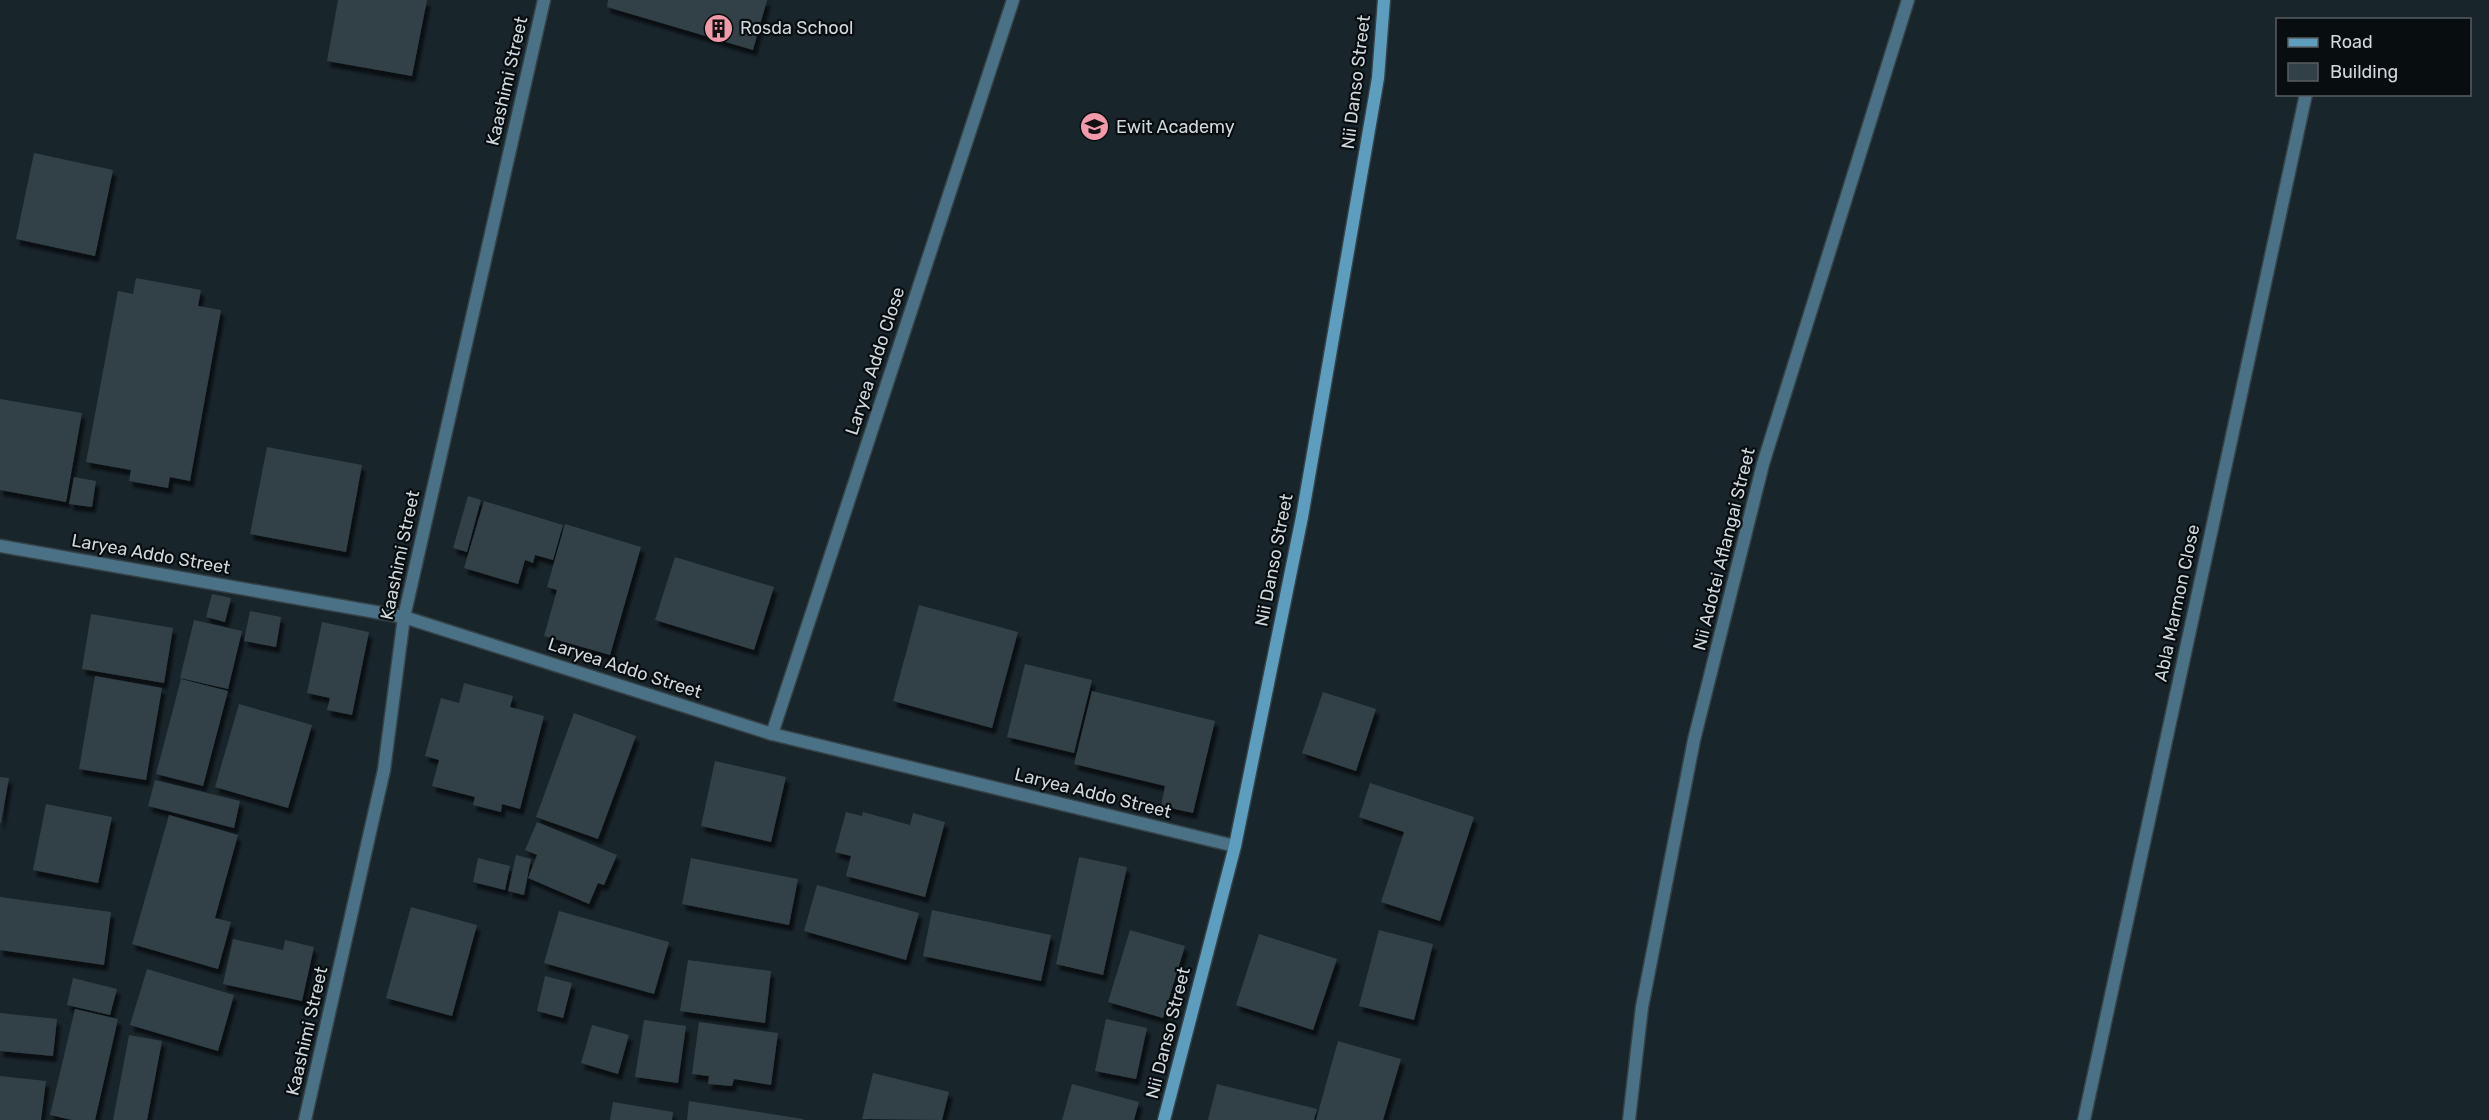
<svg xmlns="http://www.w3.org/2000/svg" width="2489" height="1120" viewBox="0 0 2489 1120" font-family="Rubik,sans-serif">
	<defs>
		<filter id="shadow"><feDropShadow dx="3.5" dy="6" stdDeviation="1.5" flood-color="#0009"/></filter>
	</defs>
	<rect width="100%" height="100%" fill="#18252b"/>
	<g fill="#324047" filter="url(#shadow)">
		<polygon points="338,0 427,0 412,76 327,61"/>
		<polygon points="608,0 767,0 753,50 607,7"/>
		<polygon points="34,153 113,170 95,256 16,239"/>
		<polygon points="136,278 201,290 198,306 221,310 190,481 170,477 168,488 129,481 131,470 86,462 118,291 133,294"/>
		<polygon points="0,399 82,413 66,502 0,490"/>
		<polygon points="267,447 362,465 346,552 250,534"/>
		<polygon points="74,477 96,481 92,507 69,504"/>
		<polygon points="468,496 481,500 467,552 453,548"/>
		<polygon points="484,501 563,525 553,560 535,555 533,563 525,560 518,584 464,568"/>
		<polygon points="565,524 641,547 610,655 544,636 557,590 547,587"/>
		<polygon points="675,557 774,587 754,650 655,620"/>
		<polygon points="212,594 231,598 225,622 206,617"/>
		<polygon points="919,605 1018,632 992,728 893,701"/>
		<polygon points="250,611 281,617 276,647 244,641"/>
		<polygon points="91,614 173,628 164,683 82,669"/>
		<polygon points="194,620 242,631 228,689 180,678"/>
		<polygon points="322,622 369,632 352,715 327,710 330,698 307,693"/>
		<polygon points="1025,664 1092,680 1074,753 1007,737"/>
		<polygon points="95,676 162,688 146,780 79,769"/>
		<polygon points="181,679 228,691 203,786 156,774"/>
		<polygon points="464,683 513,696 510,707 544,716 520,809 502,804 501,812 473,805 475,797 432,786 439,760 425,756 441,698 459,703"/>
		<polygon points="1092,691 1215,721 1193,813 1161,806 1165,786 1074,764"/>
		<polygon points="1323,692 1376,709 1356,771 1302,753"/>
		<polygon points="239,704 312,725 288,808 215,787"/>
		<polygon points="574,713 636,736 598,839 536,817"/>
		<polygon points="715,761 786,777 771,842 701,826"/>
		<polygon points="0,777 9,778 1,823 0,823"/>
		<polygon points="155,780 240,801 234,828 148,806"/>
		<polygon points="1370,783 1474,817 1440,921 1381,902 1404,832 1359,817"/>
		<polygon points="46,804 112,817 98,883 33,870"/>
		<polygon points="846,812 862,816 863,812 910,825 913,813 945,822 925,897 846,876 851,856 835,852"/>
		<polygon points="169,815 238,835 215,918 231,922 218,969 132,944"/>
		<polygon points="537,822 617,855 604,885 598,883 589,904 528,878 537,855 525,850"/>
		<polygon points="516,855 531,859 524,895 508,891"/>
		<polygon points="1079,857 1127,867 1103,975 1056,964"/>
		<polygon points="478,858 510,866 505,890 473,882"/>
		<polygon points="691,858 798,879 789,925 682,904"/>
		<polygon points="817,885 919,913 906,960 804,931"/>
		<polygon points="0,897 111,912 104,965 0,950"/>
		<polygon points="411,907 477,925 452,1016 386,998"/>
		<polygon points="932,910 1051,935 1041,981 923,956"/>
		<polygon points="559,911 669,942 654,994 544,963"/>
		<polygon points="1130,930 1185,946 1163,1018 1108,1002"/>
		<polygon points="1379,930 1433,944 1414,1020 1359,1006"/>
		<polygon points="1259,934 1337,959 1313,1030 1236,1005"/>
		<polygon points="233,939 283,950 285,940 314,947 302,1001 223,984"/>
		<polygon points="688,960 771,971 765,1023 680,1011"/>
		<polygon points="147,969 234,995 218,1051 130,1025"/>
		<polygon points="545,976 572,983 563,1018 537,1011"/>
		<polygon points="73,978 117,989 110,1015 67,1005"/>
		<polygon points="75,1009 118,1019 95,1120 72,1120 50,1115"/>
		<polygon points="0,1013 57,1019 53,1056 0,1051"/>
		<polygon points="1106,1019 1147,1028 1136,1079 1095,1071"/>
		<polygon points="644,1020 686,1026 678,1083 635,1077"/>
		<polygon points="699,1022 778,1033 771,1085 734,1079 732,1086 708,1084 709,1076 692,1074"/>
		<polygon points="592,1025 629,1035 618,1074 581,1063"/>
		<polygon points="129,1035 162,1041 147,1120 113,1120"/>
		<polygon points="1338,1041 1401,1059 1383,1120 1316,1120"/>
		<polygon points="873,1073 949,1092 942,1120 862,1119"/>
		<polygon points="0,1076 46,1081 41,1120 0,1120"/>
		<polygon points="1072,1084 1139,1102 1134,1120 1062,1120"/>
		<polygon points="1217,1084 1317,1109 1314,1120 1208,1120"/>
		<polygon points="689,1101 803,1119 803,1120 687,1120"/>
		<polygon points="613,1102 673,1112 672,1120 610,1120"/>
	</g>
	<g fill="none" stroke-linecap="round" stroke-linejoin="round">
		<defs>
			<g id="street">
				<polyline points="0,546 404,617 772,734 1235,846"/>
				<polyline points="772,734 1013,0"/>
				<polyline points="305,1120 384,770 404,617 544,0"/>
				<polyline points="1629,1120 1642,1007 1694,740 1763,464 1908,0"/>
				<polyline points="2084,1120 2306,94"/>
			</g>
			<polyline id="secondary" points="1164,1120 1235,846 1302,517 1378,78 1384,0"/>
		</defs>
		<use href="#street" stroke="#354247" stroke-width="15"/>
		<use href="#secondary" stroke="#354247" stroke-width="15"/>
		<use href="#street" stroke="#4a7186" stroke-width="12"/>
		<use href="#secondary" stroke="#5d9ebf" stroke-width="12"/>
	</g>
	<defs>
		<symbol id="building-disc" viewBox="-11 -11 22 22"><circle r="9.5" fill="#f39aaa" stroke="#080d10"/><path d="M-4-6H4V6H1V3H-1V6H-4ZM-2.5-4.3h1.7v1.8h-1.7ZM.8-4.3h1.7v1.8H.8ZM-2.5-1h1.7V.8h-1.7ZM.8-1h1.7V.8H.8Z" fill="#111"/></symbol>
		<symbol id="school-disc" viewBox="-11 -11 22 22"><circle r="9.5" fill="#f39aaa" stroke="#080d10"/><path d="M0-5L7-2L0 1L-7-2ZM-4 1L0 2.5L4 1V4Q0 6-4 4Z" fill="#111"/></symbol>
	</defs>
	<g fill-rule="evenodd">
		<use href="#building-disc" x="702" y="12" width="33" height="33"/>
		<use href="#school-disc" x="1078" y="110" width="33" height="33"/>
	</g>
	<g text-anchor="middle" stroke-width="4.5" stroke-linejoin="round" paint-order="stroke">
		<g font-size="18" fill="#cfd8dc" stroke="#080d10" text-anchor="start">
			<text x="740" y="34">Rosda School</text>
			<text x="1116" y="133">Ewit Academy</text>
		</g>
		<g font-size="18" fill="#cfd8dc" stroke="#080d10">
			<text transform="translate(507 81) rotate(-77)" y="6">Kaashimi Street</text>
			<text transform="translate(1356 82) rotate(-83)" y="6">Nii Danso Street</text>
			<text transform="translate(875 361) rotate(-72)" y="6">Laryea Addo Close</text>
			<text transform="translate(1724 549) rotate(-76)" y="6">Nii Adotei Aflangai Street</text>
			<text transform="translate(151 554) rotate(10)" y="6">Laryea Addo Street</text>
			<text transform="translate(400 555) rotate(-78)" y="6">Kaashimi Street</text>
			<text transform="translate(1274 560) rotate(-79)" y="6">Nii Danso Street</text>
			<text transform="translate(2177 603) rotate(-78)" y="6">Abla Marmon Close</text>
			<text transform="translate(625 668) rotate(18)" y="6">Laryea Addo Street</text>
			<text transform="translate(1093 793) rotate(14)" y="6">Laryea Addo Street</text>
			<text transform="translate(307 1031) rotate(-77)" y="6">Kaashimi Street</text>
			<text transform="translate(1168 1033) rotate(-76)" y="6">Nii Danso Street</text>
		</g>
	</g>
	<rect x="2276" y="18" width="195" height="78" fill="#080d10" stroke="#585e62" stroke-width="1.5"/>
	<rect x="2288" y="38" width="30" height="9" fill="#5d9ebf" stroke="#585e62" stroke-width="1.5"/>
	<text x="2330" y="48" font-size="18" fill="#cfd8dc">Road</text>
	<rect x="2288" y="63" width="30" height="18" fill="#324047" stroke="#585e62" stroke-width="1.5"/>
	<text x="2330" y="78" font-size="18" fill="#cfd8dc">Building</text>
</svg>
